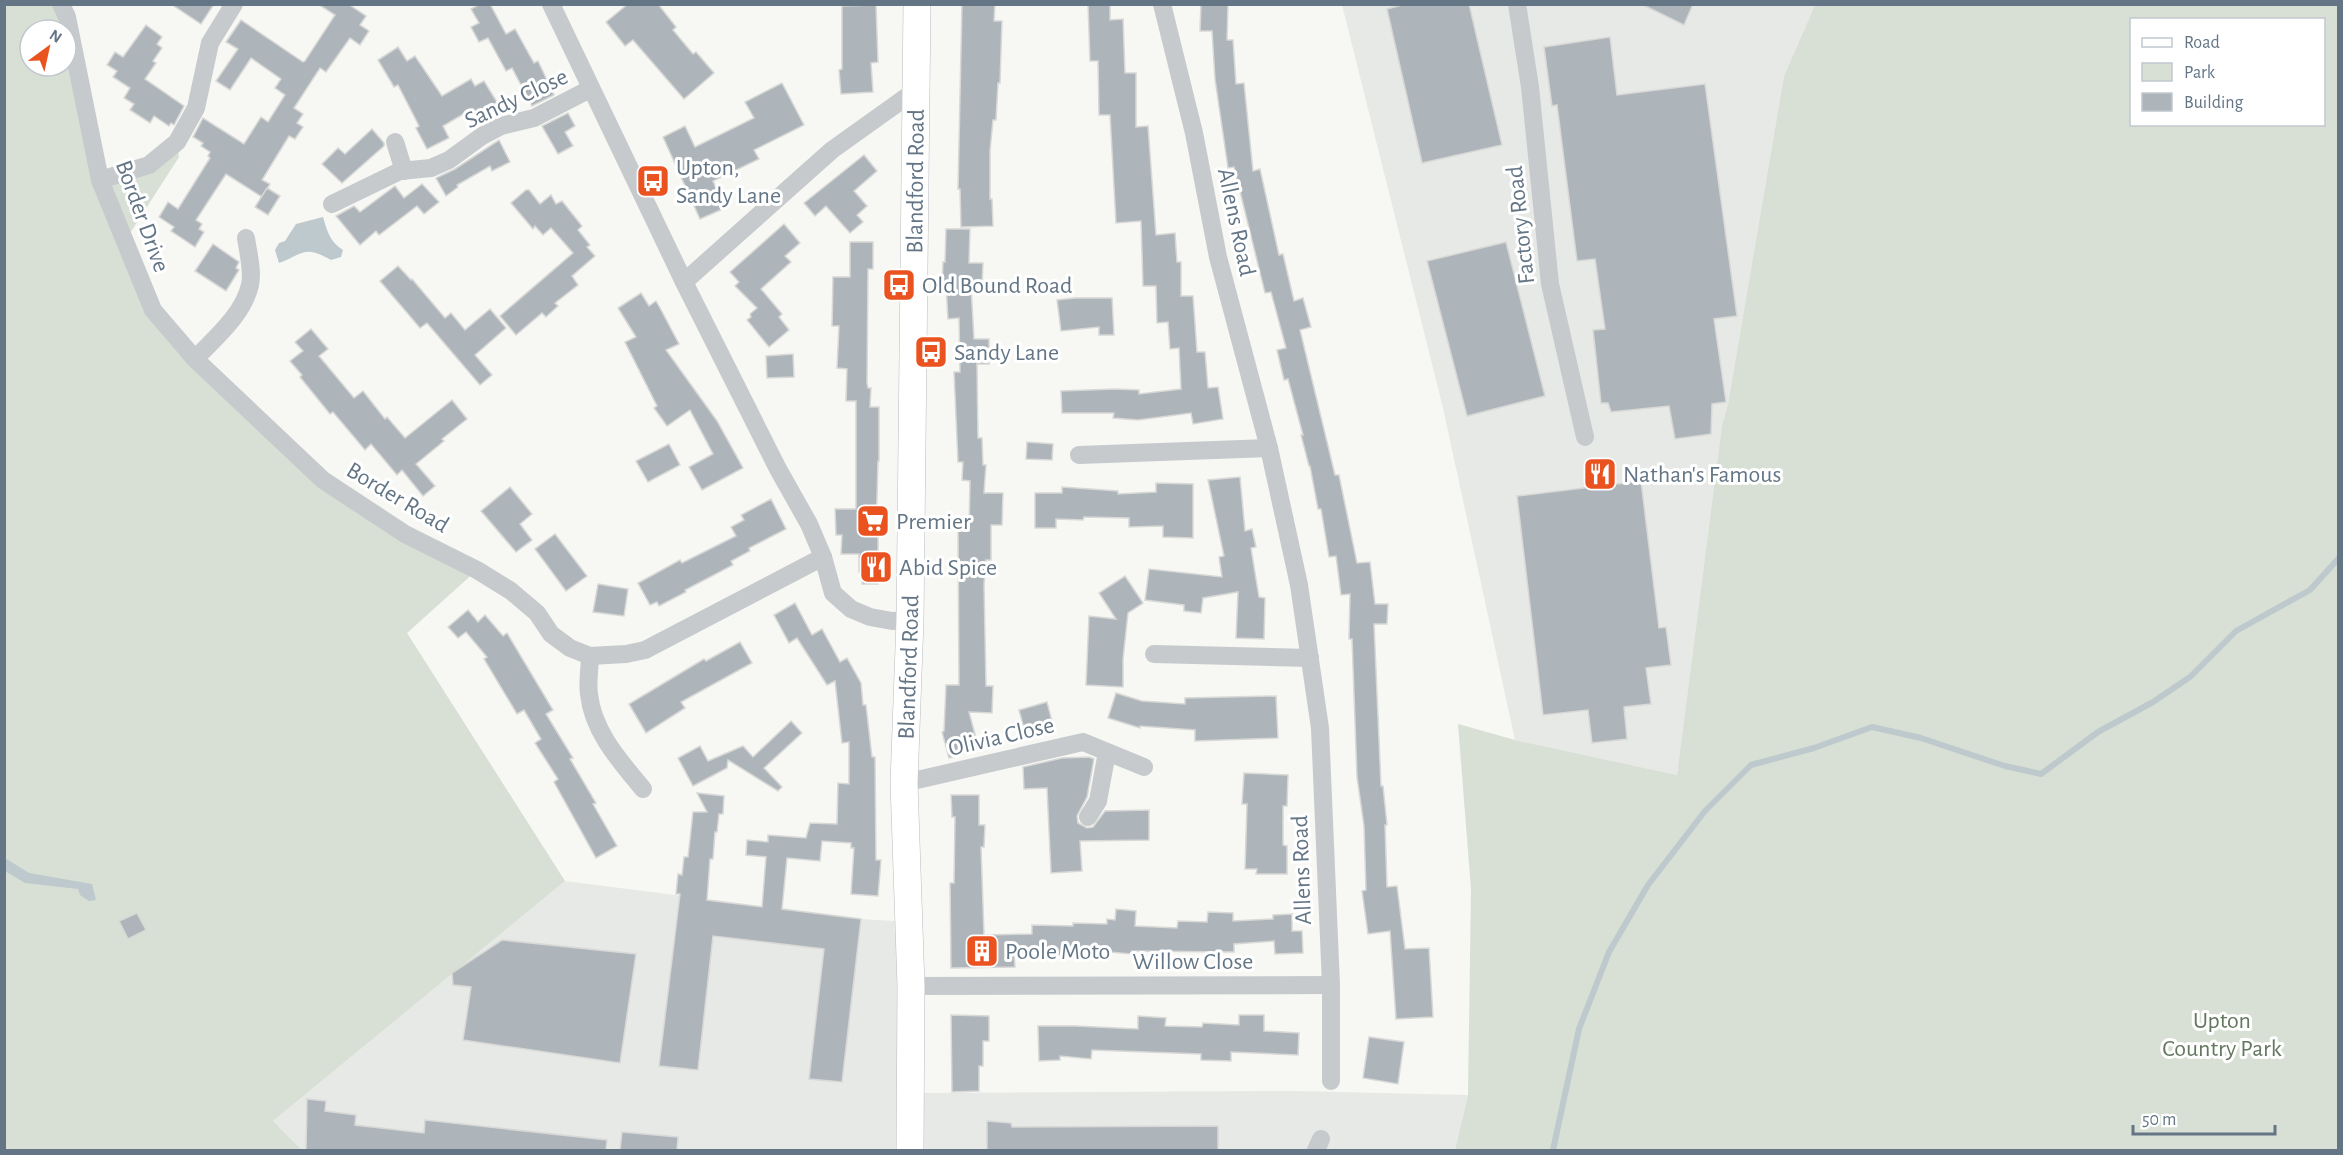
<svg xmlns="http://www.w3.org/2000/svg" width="2343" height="1155" viewBox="0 0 2343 1155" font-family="'Alegreya Sans',sans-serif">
	<rect width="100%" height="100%" fill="#f7f7f3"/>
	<g fill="#e7e9e7">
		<polygon points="1342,5 1815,5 1784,76 1728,404 1722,425 1677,775 1515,740 1443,408"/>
		<polygon points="565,881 861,919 909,922 911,1093 1293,1091 1468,1095 1455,1150 302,1150 273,1121"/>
	</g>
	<g fill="#d8dfd4" fill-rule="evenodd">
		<path d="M61,4L100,180L177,142L179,157L125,241L153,310L323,480L477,570L407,633L565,881L273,1121L302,1150H5L4,5ZM30,30H66V66H30Z"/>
		<path d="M1815,5H2338V1150H1455L1468,1095L1471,889L1458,724L1515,740L1677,775L1722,425L1728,404L1784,76ZM2132,20H2324V124H2132Z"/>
	</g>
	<g fill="#bec9cd">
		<path d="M323,217C327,231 330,242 343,250L341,257L331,260C304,245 305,253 279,263L275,250L279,243L285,241L296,224Z"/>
		<polygon points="5,858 29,873 92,884 96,900 89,901 80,895 78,889 25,883 5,871"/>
	</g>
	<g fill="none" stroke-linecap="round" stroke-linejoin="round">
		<polyline stroke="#bec9cd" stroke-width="6" points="1553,1150 1579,1029 1609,952 1648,885 1705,811 1751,765 1814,748 1872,727 1921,738 2005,766 2041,774 2098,732 2153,702 2190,677 2236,631 2310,590 2338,559"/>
	</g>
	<g fill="#adb5bb" stroke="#d8d8d6" stroke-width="1.5">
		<polygon points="171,4 214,4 201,24"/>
		<polygon points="318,4 348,4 366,16 360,25 369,31 360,45 350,38 326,72 320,68 294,108 303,114 297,123 303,127 295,139 289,136 262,180 270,184 262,197 226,174 196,220 202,224 199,229 204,232 195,247 171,231 174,227 159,217 168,202 178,209 210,158 208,156 210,152 201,146 203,143 193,137 203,118 244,144 261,117 268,122 285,95 275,88 281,79 251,58 230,90 216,81 238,49 226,42 241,20 303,62 305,61 335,15"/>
		<polygon points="480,4 490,4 506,34 515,29 534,63 538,61 554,95 532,106 512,68 506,71 488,38 479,42 471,27 479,23 471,9"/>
		<polygon points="628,4 658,4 676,27 673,30 693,54 696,52 714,73 684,99 633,40 625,46 606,22"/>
		<polygon points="962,4 995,4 994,21 1002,21 1000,83 998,83 996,120 993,120 990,151 990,199 992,199 993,226 961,227 960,189 958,189"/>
		<polygon points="1088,4 1110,4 1110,20 1123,19 1125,73 1136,73 1136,127 1148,126 1156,235 1175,233 1177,262 1181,262 1181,296 1193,296 1197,352 1205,352 1208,388 1218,387 1223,419 1193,424 1191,413 1138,420 1113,418 1114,413 1062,413 1061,391 1115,389 1139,390 1139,394 1181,389 1179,348 1170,349 1168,322 1157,323 1156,286 1143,286 1141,221 1116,223 1110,115 1099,115 1098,61 1090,61"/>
		<polygon points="1201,4 1228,4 1227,40 1233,40 1236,84 1244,83 1253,171 1260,169 1279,255 1283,254 1294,301 1303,298 1311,327 1300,330 1335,475 1339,475 1357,563 1370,562 1375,604 1388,604 1387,624 1374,624 1381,786 1383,786 1387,825 1385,825 1387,887 1397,886 1405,949 1429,948 1433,1017 1396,1019 1390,931 1368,934 1362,891 1366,890 1364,826 1357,777 1352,639 1349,639 1350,594 1341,595 1336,556 1329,557 1321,509 1318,509 1310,466 1309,466 1301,435 1303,435 1288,379 1284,380 1277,350 1286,348 1271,292 1265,293 1234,167 1228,168 1215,79 1212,31 1200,31"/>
		<polygon points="1405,4 1469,4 1502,145 1422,163 1387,9"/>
		<polygon points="1641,4 1693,4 1684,25"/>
		<polygon points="876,5 878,62 871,63 873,92 841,94 839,70 842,69 842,6"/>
		<polygon points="146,25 162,37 157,44 162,48 153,61 156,63 145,79 184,106 174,125 171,123 169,126 154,116 150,123 130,110 134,104 124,98 130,88 113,77 117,71 107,65 115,52 123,57"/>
		<polygon points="1610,37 1617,95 1705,84 1737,316 1714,319 1726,402 1712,404 1711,434 1675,439 1669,406 1611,412 1608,403 1601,403 1593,330 1605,329 1595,259 1577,261 1557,105 1552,106 1544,47"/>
		<polygon points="398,47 407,61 415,56 442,96 471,79 475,86 484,81 500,107 483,117 479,111 473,115 470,110 443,126 449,138 427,149 416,128 419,126 398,85 394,87 378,60"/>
		<polygon points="782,83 804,125 754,150 759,159 713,181 725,208 700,219 663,137 685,126 695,147 754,118 745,102"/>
		<polygon points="568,113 575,126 565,132 573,146 558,154 542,126"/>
		<polygon points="372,129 384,143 384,146 342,183 322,164 338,148 345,154"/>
		<polygon points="499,140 510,162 492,171 490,166 457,185 458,187 446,196 436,178 455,169"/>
		<polygon points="864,155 877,171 854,191 867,206 857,215 863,222 850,233 826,206 815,216 804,203"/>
		<polygon points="422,184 439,202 424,214 417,206 379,235 376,231 360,245 336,216 354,206 360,212 395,186 404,198"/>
		<polygon points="267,188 280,196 268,215 255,207"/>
		<polygon points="526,190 529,190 540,204 551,195 556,204 562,201 582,226 578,230 590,245 587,247 595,256 572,276 578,285 555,303 558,306 546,317 542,313 516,335 500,316 573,253 551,228 543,235 535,226 533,229 511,203"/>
		<polygon points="784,224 800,243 785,256 791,262 761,289 782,314 779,317 789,330 769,347 747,320 751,317 750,314 757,308 735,286 739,282 730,272"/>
		<polygon points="946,229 970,229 969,263 983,263 982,286 971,286 974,339 989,339 989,364 977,364 978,438 982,438 983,465 986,465 984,493 1003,493 1002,525 991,525 991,560 986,560 984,584 986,686 993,686 992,713 969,712 979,749 949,758 942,732 944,731 946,685 959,685 958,531 969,531 970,481 962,480 963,462 958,462 954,372 960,372 959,318 948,319 946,285 942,285 943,262 945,262"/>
		<polygon points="850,242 873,242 873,269 868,269 867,383 868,388 871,388 870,407 879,407 879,461 878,461 876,534 878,534 878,584 862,584 863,572 859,572 859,554 841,554 842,535 836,535 835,509 856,509 856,401 846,401 847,369 837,368 839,326 832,326 833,277 850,277"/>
		<polygon points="1506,242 1545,396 1467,416 1427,261"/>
		<polygon points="213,244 239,262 236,268 239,270 226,291 195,271"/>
		<polygon points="398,266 411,280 412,279 445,318 451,313 465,330 490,309 506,328 475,355 492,375 480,385 427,323 420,328 380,281"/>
		<polygon points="641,293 649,306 656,301 660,308 679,344 666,350 717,421 743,468 702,490 689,467 713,454 690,410 667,426 654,408 657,406 625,342 636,337 618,308"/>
		<polygon points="1075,298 1112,298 1114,335 1099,335 1099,327 1061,331 1057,300"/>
		<polygon points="311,329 328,349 319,356 354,398 363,391 385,419 387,417 405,438 452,400 467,419 442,439 444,441 416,464 435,486 423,496 402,470 397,475 371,444 365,450 333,412 330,414 300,377 302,375 290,361 303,351 295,342"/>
		<polygon points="793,354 794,377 767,378 766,356"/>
		<polygon points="1027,442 1053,444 1052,460 1026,459"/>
		<polygon points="669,444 680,465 648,482 636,461"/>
		<polygon points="1240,477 1245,531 1252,529 1256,547 1251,548 1259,597 1265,598 1264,639 1236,638 1238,592 1203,598 1201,613 1184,611 1184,605 1145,600 1149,569 1222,577 1219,557 1224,556 1208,480"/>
		<polygon points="1641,481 1659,628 1666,627 1671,665 1646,668 1651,704 1624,707 1627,739 1592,743 1588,710 1543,715 1517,496"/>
		<polygon points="1156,483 1193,484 1193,538 1163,537 1163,526 1129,527 1129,518 1084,517 1083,520 1056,519 1056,528 1035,528 1035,493 1062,493 1062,487 1118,491 1118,494 1156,492"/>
		<polygon points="510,487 532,514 520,524 532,540 516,552 481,511"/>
		<polygon points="771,499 786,529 749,548 750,551 731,561 733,565 685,590 686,592 659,606 657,602 650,605 638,583 680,560 682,563 736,536 731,527 744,520 741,515"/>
		<polygon points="555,534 587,576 566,591 535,549"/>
		<polygon points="1125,576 1143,603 1128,613 1123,659 1123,687 1086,685 1089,616 1116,619 1099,593"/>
		<polygon points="598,584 628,589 624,616 593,612"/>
		<polygon points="795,603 812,635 822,629 840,662 847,658 861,683 863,705 866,705 872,757 875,757 876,860 881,860 878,896 851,894 854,848 851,848 851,843 822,841 820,861 787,858 782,909 861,919 842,1082 809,1079 824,949 713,936 698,1070 659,1066 680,894 676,894 678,874 682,875 684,857 688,857 693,812 707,812 697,793 724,796 723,814 719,814 717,832 715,832 713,859 710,859 707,900 762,907 766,857 746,855 747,840 768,842 768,835 806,838 810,823 837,824 838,783 849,784 849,742 842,743 835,681 827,685 797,638 789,643 774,615"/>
		<polygon points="468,610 478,622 485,615 503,636 507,633 553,710 546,714 573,758 570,759 596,803 593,804 617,846 596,858 554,782 558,779 535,743 541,739 524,710 517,714 484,659 487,657 466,632 458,638 448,627"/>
		<polygon points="740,642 752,663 681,702 685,708 646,733 629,704 704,659 706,661"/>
		<polygon points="1116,693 1142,701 1185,704 1185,698 1276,696 1278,738 1195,741 1195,730 1140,726 1140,728 1108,718"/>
		<polygon points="1047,702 1054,729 1026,736 1019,710"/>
		<polygon points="791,721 802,733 764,768 782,787 778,791 728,760 727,768 693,786 678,758 700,746 708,761 743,746 753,757"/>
		<polygon points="1089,757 1094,759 1087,797 1077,816 1078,823 1087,828 1093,827 1105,811 1149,810 1149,840 1080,841 1082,871 1051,873 1047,788 1024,789 1023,767 1062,758"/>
		<polygon points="1244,773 1288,775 1287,806 1283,806 1283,845 1287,846 1287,874 1256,874 1257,869 1245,869 1247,804 1242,804"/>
		<polygon points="951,795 979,795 979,825 985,825 984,847 981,847 984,935 1032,934 1032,925 1073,926 1073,923 1107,924 1107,919 1115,920 1116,909 1136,911 1135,926 1177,928 1178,921 1207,922 1208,912 1233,913 1233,921 1273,919 1273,915 1292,914 1292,931 1302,931 1303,953 1275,954 1274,941 1234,944 1234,952 1132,951 1132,954 1098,951 1098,957 1014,953 1015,967 951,968 950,883 954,883 955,817 952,817"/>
		<polygon points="137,913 146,930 128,939 119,921"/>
		<polygon points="502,940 636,954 620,1063 463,1040 471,987 453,985 452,973"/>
		<polygon points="951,1015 989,1016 989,1041 983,1041 983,1066 979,1066 979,1091 952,1092"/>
		<polygon points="1239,1015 1264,1015 1264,1031 1299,1033 1298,1055 1231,1052 1231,1061 1201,1060 1201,1054 1092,1050 1091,1059 1060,1056 1060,1060 1039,1061 1038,1026 1076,1026 1138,1029 1138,1016 1166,1018 1165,1026 1202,1027 1203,1023 1239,1025"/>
		<polygon points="1369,1037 1404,1042 1398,1084 1363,1078"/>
		<polygon points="307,1099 326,1101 325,1111 356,1115 355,1125 424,1133 425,1120 607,1140 606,1150 306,1150"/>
		<polygon points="987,1121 1011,1123 1012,1127 1218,1126 1218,1150 987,1150"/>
		<polygon points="622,1132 678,1137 677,1150 620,1150"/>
	</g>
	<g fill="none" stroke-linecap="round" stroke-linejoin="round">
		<defs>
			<g id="secondary">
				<path id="s1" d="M910,1150L911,986L904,783L910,620L917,4"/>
			</g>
		</defs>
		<use href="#secondary" stroke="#b8bdc2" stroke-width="28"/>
		<g stroke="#c6cacd" stroke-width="18">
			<polyline points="61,4 67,17 100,180 153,310 195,359 323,480 405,534 477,570 511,591 537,613 551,634 570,648 590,656 626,654 645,650 823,557"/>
			<polyline points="551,4 684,282 778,469 809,524 823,557 833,593 851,609 870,617 892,621 910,620"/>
			<polyline points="1162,4 1194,133 1218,257 1269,448 1299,585 1320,728 1331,985 1331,1081"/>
			<polyline points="1517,4 1530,87 1550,284 1585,437"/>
			<polyline points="395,142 404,171"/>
			<polyline points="100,180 149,165 177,142 196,108 210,43 234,4"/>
			<polyline points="332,204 400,171 431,168 449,160 482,136 501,126 534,118 590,89"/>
			<polyline points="684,282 832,150 916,90"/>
			<path d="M195,359C215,338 243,315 250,285C253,271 248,252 246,238"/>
			<polyline points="1079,455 1269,448"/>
			<polyline points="1154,654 1310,658"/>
			<path d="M590,656C590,668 587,682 589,694C593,732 620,761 643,789"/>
			<polyline points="904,783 1083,742 1144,767"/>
			<polyline points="1088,817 1098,801 1107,752"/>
			<polyline points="911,986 1331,985"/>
			<polyline points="1316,1150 1321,1139"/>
		</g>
		<use href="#secondary" stroke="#fff" stroke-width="27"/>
	</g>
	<defs>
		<symbol id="bus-square" viewBox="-11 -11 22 22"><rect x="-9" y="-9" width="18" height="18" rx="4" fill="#ea5320" stroke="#fff"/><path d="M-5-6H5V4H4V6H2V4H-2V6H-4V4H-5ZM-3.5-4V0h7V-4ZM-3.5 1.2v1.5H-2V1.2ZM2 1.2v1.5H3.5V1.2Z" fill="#fff"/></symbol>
		<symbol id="restaurant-square" viewBox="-11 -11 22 22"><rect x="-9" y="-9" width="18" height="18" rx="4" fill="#ea5320" stroke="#fff"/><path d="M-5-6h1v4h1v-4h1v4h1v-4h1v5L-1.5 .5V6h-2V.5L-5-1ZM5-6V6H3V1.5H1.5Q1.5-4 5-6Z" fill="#fff"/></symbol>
		<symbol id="supermarket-square" viewBox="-11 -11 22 22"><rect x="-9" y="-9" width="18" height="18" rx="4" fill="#ea5320" stroke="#fff"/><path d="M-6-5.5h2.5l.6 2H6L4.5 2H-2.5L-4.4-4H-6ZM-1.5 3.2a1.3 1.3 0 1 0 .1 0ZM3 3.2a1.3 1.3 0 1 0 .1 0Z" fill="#fff"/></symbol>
		<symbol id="building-square" viewBox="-11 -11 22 22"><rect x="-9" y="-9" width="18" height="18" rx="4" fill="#ea5320" stroke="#fff"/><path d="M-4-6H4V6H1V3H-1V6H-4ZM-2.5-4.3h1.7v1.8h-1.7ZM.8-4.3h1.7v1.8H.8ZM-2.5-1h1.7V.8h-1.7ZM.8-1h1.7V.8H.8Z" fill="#fff"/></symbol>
	</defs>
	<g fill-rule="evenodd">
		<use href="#bus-square" x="634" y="162" width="38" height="38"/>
		<use href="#bus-square" x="880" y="266" width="38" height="38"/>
		<use href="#bus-square" x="912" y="333" width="38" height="38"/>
		<use href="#restaurant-square" x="1581" y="455" width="38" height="38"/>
		<use href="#supermarket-square" x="854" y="502" width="38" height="38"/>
		<use href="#restaurant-square" x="857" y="548" width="38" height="38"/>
		<use href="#building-square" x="963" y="932" width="38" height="38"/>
	</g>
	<g text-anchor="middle" stroke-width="6" stroke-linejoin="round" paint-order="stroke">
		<g font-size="24" fill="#647686" stroke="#fff">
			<text transform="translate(516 98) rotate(-25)" y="8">Sandy Close</text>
			<text dy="8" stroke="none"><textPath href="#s1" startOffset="969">Blandford Road</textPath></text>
			<text transform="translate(143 216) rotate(70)" y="8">Border Drive</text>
			<text transform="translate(1237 222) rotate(78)" y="8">Allens Road</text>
			<text transform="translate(1520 225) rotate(-96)" y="8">Factory Road</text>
			<text transform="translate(398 497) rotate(31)" y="8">Border Road</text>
			<text dy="8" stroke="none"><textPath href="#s1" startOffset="483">Blandford Road</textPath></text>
			<text transform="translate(1001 736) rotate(-13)" y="8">Olivia Close</text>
			<text transform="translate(1301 870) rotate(-92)" y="8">Allens Road</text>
			<text x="1193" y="969">Willow Close</text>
		</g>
		<g font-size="24" fill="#647686" stroke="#fff" text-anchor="start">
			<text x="676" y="175">Upton,<tspan x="676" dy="28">Sandy Lane</tspan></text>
			<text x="922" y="293">Old Bound Road</text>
			<text x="954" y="360">Sandy Lane</text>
			<text x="1623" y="482">Nathan's Famous</text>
			<text x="896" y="529">Premier</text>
			<text x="899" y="575">Abid Spice</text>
			<text x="1005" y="959">Poole Moto</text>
		</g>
		<g font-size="24" fill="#647860" stroke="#fff">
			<text x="2222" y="1028">Upton<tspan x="2222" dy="28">Country Park</tspan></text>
		</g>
	</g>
	<rect width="2343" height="1155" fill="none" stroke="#647686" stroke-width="12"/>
	<rect x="2130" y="18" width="195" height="108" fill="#ffffff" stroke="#c1c8cf" stroke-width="1.5"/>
	<rect x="2142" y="38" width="30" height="9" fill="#ffffff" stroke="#c1c8cf" stroke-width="1.5"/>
	<text x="2184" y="48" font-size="18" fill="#647686">Road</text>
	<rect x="2142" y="63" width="30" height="18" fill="#d8dfd4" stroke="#c1c8cf" stroke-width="1.5"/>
	<text x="2184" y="78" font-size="18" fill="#647686">Park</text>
	<rect x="2142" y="93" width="30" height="18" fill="#adb5bb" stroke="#c1c8cf" stroke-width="1.5"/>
	<text x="2184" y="108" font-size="18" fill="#647686">Building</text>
	<g transform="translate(48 48) rotate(33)"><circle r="28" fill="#ffffff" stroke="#c1c8cf" stroke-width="1.5"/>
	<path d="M0-4.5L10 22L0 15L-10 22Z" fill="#ea5320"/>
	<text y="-9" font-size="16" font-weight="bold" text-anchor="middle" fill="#647686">N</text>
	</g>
	<path d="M2133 1125v9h142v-9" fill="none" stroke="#647686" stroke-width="3"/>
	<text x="2142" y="1125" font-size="18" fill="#647686" stroke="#ffffff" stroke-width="4.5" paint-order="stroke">50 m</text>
</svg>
